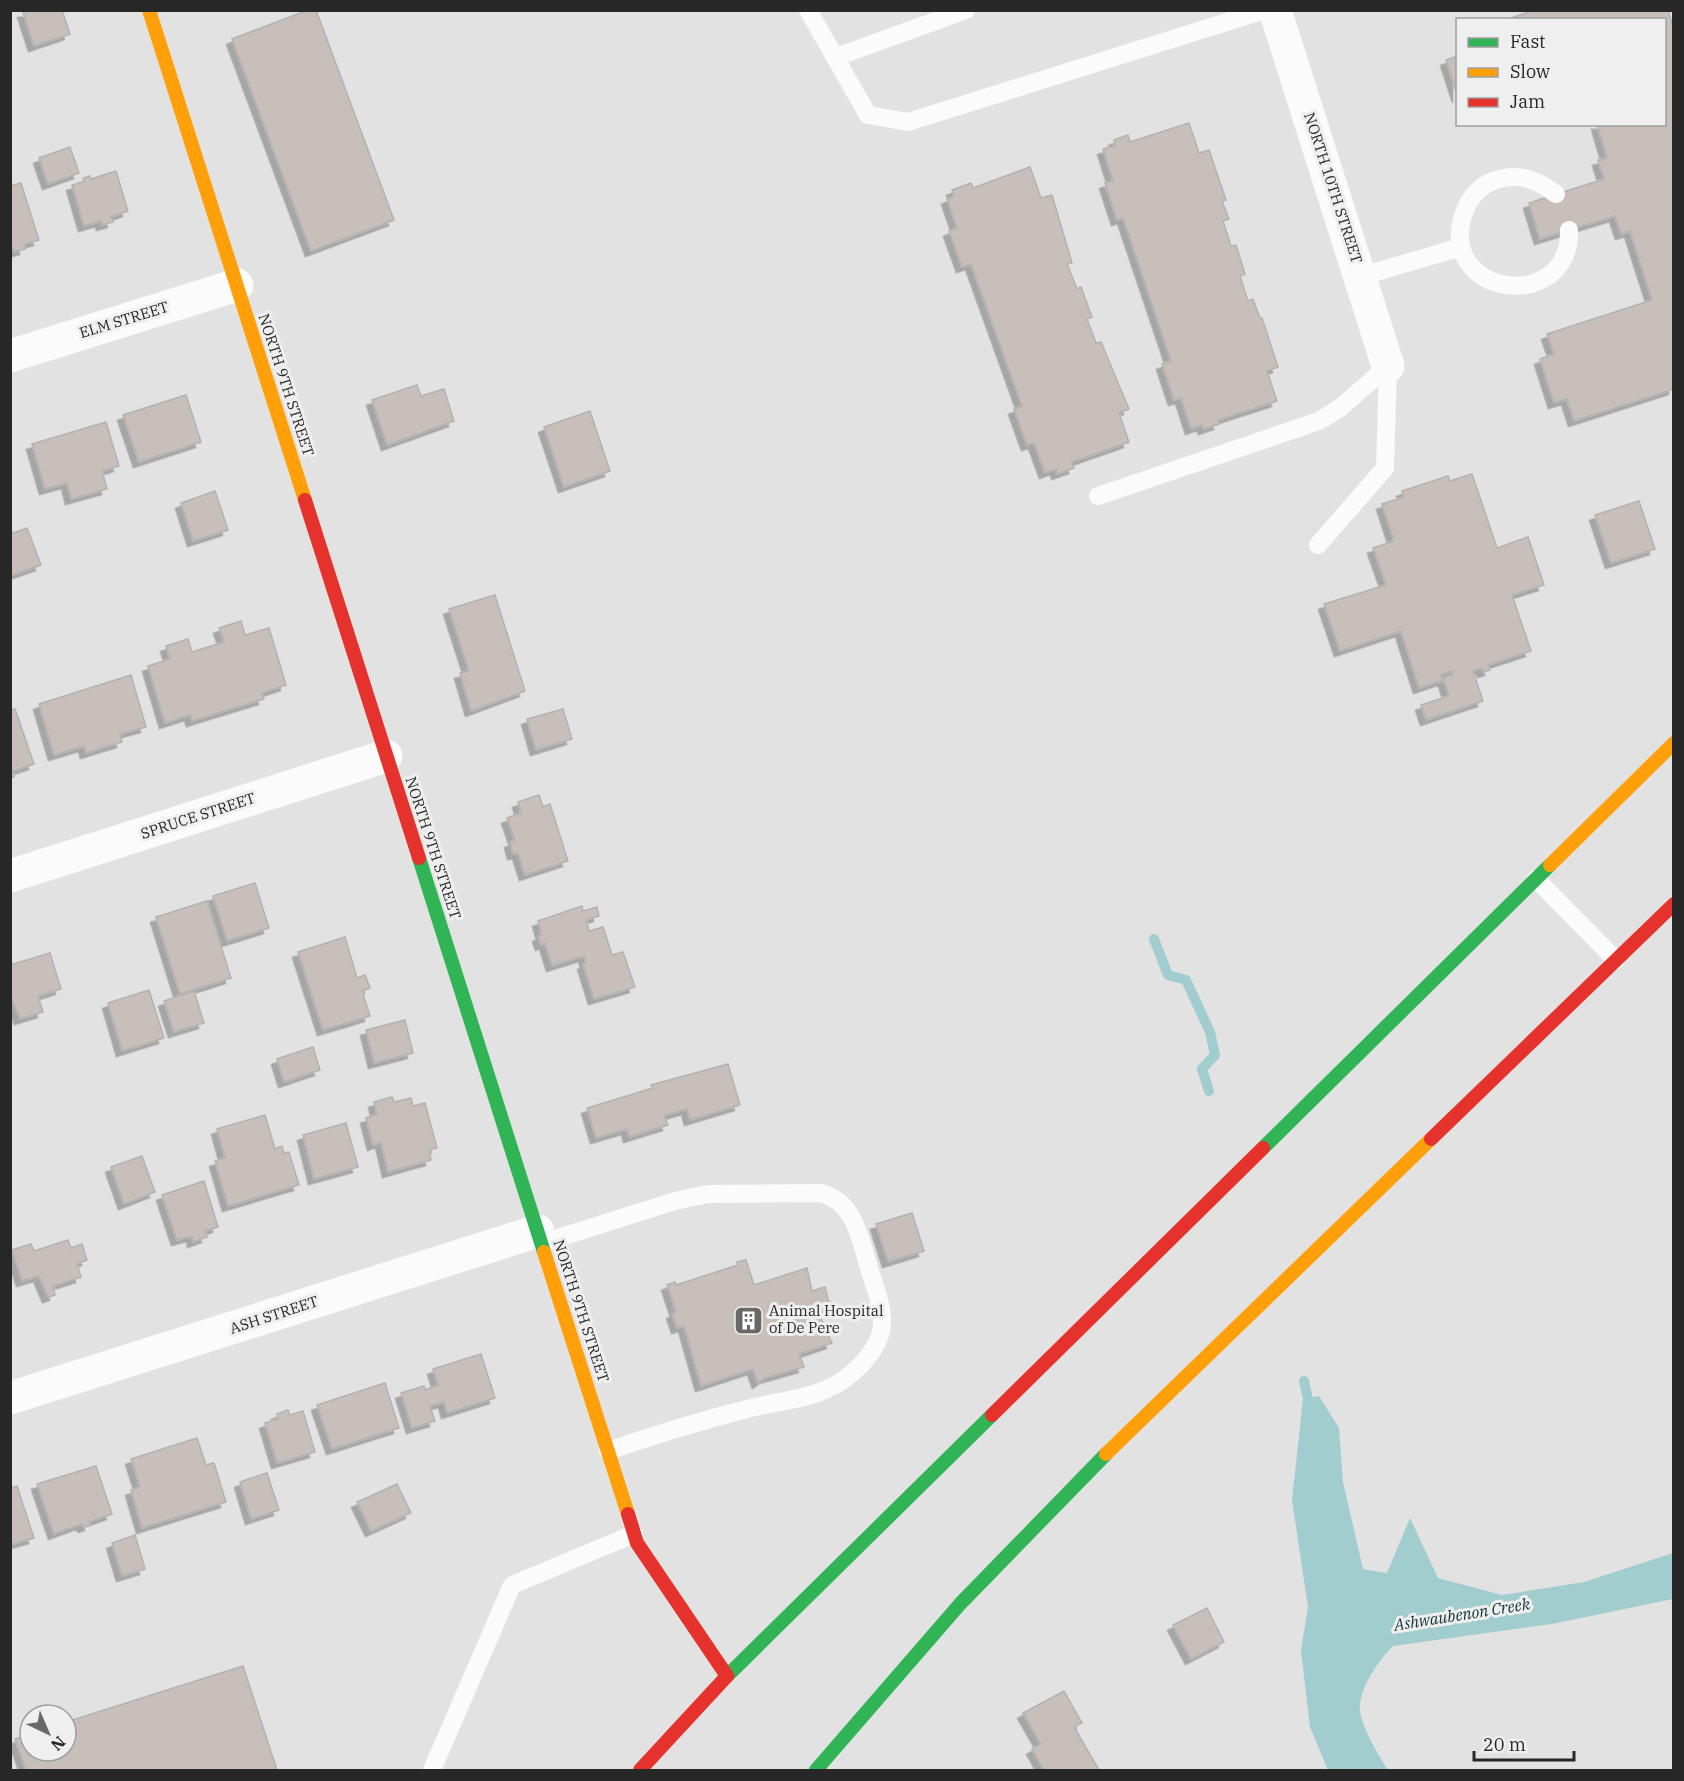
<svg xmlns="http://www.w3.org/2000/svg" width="1684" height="1781" viewBox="0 0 1684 1781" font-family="'IBM Plex Serif',serif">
	<defs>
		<filter id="shadow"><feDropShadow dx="-5.5" dy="5.5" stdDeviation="0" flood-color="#0004"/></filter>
	</defs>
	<rect width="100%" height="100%" fill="#e2e2e2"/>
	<path fill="#a1cdcf" d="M1319,1396L1339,1428L1343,1482L1363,1569L1387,1573L1410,1518L1438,1578L1502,1595L1584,1582L1673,1553V1599L1552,1624L1393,1646C1379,1660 1358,1689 1360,1711C1362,1728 1379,1756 1388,1770H1328L1310,1727L1301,1650L1308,1607L1292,1500L1303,1399Z"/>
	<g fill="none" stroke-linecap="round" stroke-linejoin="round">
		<g stroke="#a1cdcf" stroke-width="10">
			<polyline points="1154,939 1168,975 1186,980 1210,1032 1215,1055 1202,1069 1209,1091"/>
			<polyline points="1304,1381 1311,1413"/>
		</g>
	</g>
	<g fill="#c8bfbb" stroke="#b2b2b2" stroke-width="1.5" filter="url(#shadow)">
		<polygon points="62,10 70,34 34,46 23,12"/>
		<polygon points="308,10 316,10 394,220 311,251 232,39"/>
		<polygon points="1534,10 1668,10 1674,29 1674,389 1574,421 1567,399 1554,403 1545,375 1540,359 1554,354 1547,334 1652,300 1630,231 1621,234 1615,216 1540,239 1529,203 1604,179 1598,160 1607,158 1597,124 1664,124 1664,20 1506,20"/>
		<polygon points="1458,56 1458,97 1446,60"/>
		<polygon points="1189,123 1199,153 1209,150 1226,200 1222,201 1229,219 1223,221 1231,246 1236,245 1245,274 1240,276 1248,301 1253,299 1260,318 1262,318 1278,367 1267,371 1277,401 1218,420 1219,424 1204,429 1202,425 1191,429 1181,398 1174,400 1162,364 1171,361 1123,218 1117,220 1105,183 1113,181 1103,149 1115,146 1114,140 1128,135 1130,142"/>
		<polygon points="70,147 79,173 48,184 39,158"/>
		<polygon points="1030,167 1041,198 1052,195 1072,263 1067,264 1077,289 1081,287 1092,317 1087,319 1096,343 1101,342 1129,409 1119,413 1129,442 1072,462 1074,468 1057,474 1056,469 1045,473 1034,443 1027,445 1014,409 1022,406 971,264 962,267 949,231 957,228 947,199 954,196 952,190 971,183 973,188"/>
		<polygon points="116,171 128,211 111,217 113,222 102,225 101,221 84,226 72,185 84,182 83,178 90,176 91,179"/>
		<polygon points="21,183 39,240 24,244 25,249 14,252 13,248 10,249 10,186"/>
		<polygon points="417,385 421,396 444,389 454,421 387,445 372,400"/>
		<polygon points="186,395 201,442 139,462 123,415"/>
		<polygon points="590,411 610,471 564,487 544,427"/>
		<polygon points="106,422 119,466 102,471 107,489 71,499 67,483 45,489 32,444"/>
		<polygon points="1472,474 1497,548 1528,537 1544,585 1512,595 1531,651 1488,665 1490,670 1483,672 1482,668 1473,671 1483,701 1426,720 1421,705 1449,696 1443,678 1453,675 1452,671 1441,675 1443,680 1419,688 1401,631 1340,651 1324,604 1386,585 1373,548 1394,541 1382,504 1404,497 1402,491 1448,476 1450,481"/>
		<polygon points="215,491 228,530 193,541 181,503"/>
		<polygon points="1639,501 1655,549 1611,563 1595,515"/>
		<polygon points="27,528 41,565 10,576 10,534"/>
		<polygon points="495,595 525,691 471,711 460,673 469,671 449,609"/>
		<polygon points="241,621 245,635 269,628 286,685 262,693 264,699 192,721 190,715 165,723 148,666 170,659 166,646 188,639 192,652 224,642 219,628"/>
		<polygon points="131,675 146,727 120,734 122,742 86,753 84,746 54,755 39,704"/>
		<polygon points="15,709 34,764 13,771 14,777 10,778 10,710"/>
		<polygon points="563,709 572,739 536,750 527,719"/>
		<polygon points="539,795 543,807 550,804 568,861 525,875 518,853 513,854 510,842 515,841 507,818 521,813 518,802"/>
		<polygon points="255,883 269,928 227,941 213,896"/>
		<polygon points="207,901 231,978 180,994 156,917"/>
		<polygon points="582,906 583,911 597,907 599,916 586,920 589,931 603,927 612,955 623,952 635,987 594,999 583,964 586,963 584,956 552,966 545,943 541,945 538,936 542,935 538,921"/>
		<polygon points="345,937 357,978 365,975 370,988 362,991 370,1016 323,1030 298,952"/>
		<polygon points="50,953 61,989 38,996 43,1012 20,1019 10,995 10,965"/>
		<polygon points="149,990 164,1038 122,1051 108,1003"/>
		<polygon points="194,991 204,1023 174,1032 164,1001"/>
		<polygon points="405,1020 413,1053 374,1063 366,1030"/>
		<polygon points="313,1047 320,1070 284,1082 277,1059"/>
		<polygon points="728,1064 740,1105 690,1120 687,1109 664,1116 668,1125 629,1137 627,1129 596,1138 587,1108 653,1088 651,1085"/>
		<polygon points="392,1097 394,1102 411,1098 413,1106 425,1103 437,1148 429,1150 431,1160 388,1172 381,1142 373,1145 366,1118 377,1114 374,1102"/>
		<polygon points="265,1115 275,1149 282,1146 284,1153 289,1152 299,1185 228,1206 215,1161 225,1158 217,1129"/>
		<polygon points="346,1123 358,1167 314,1179 303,1135"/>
		<polygon points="142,1156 155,1192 124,1204 111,1167"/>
		<polygon points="204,1181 218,1227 205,1231 207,1237 193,1242 192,1236 177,1240 162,1195"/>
		<polygon points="912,1213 924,1251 888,1262 876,1224"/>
		<polygon points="68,1240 71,1248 82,1244 87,1260 77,1264 81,1277 53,1286 55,1295 48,1297 39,1276 22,1281 12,1250 31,1244 34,1251"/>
		<polygon points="746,1260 754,1285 807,1268 812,1291 825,1287 829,1303 831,1302 834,1309 819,1314 832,1343 799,1354 804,1367 765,1378 758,1383 753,1369 701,1386 684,1326 677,1328 672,1313 676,1312 667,1285 675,1282 676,1285 738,1265 737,1262"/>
		<polygon points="481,1354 495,1398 447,1413 444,1402 430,1406 435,1421 412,1428 401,1393 424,1386 425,1390 438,1385 433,1369"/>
		<polygon points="385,1383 399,1428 332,1449 317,1405"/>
		<polygon points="288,1410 290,1415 303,1411 315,1452 277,1463 265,1423 278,1419 277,1414"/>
		<polygon points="197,1438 206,1465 214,1463 226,1502 142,1528 131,1490 140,1487 131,1459"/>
		<polygon points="96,1466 112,1514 89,1522 90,1525 84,1527 81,1524 54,1534 37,1484"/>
		<polygon points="267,1473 279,1510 251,1519 240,1482"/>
		<polygon points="397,1484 411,1513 371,1531 357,1502"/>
		<polygon points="17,1486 34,1538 10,1545 10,1488"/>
		<polygon points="135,1535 145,1569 122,1576 112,1543"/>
		<polygon points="1207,1608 1224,1642 1191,1659 1173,1625"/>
		<polygon points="243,1666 277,1770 26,1770 15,1739 30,1734 30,1751 66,1751 66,1722"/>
		<polygon points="1064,1691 1082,1723 1074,1727 1099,1770 1044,1770 1032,1749 1041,1744 1023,1713"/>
	</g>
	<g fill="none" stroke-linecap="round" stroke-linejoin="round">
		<g stroke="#fbfbfb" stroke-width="18">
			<polyline points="808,10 868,115 908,122 1265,10"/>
			<polyline points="836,57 966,10"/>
			<path d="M1556,194C1536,179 1518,172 1493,181C1477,187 1466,203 1462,219C1442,298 1571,313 1569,230"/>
			<polyline points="1362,276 1461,247"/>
			<polyline points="1098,496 1319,421 1340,408 1388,366"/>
			<polyline points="1318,545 1385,468 1388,366"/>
			<polyline points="1536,879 1616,960"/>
			<path d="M542,1243L675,1201L708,1194L821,1193C854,1202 859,1235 868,1264C873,1284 886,1310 881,1331C877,1353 848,1381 827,1389C803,1400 773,1402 747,1409C700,1421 654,1435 608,1451"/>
			<polyline points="432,1770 512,1585 634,1534"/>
		</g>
		<g stroke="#fbfbfb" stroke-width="33">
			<polyline points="1275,10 1388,366"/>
			<polyline points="10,356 237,285"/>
			<polyline points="10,876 386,756"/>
			<polyline points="10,1398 538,1231"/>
		</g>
		<g stroke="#30b455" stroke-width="14">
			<polyline points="419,858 544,1252"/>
			<polyline points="1263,1148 1550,865"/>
			<polyline points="727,1676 992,1415"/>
			<polyline points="816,1770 960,1604 1106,1454"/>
		</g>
		<g stroke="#ff9f0a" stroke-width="14">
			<polyline points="149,10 305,500"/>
			<polyline points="1550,865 1674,743"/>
			<polyline points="544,1252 628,1514"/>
			<polyline points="1106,1454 1431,1139"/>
		</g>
		<g stroke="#e5322d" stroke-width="14">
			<polyline points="305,500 419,858"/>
			<polyline points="1431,1139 1674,904"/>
			<polyline points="992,1415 1263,1148"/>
			<polyline points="628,1514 637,1543 727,1676 640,1770"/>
		</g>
	</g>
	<defs>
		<symbol id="building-square" viewBox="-11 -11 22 22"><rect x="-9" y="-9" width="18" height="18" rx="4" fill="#686869" stroke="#efeff0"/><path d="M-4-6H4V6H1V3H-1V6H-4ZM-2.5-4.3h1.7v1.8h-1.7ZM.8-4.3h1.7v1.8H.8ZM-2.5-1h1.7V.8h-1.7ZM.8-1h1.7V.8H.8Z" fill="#fff"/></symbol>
	</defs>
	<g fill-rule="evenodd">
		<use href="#building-square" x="732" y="1304" width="33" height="33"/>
	</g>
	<g text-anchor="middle" stroke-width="6" stroke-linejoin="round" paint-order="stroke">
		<g font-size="15" fill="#272728" stroke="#efeff0">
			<text transform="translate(1333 188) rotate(72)" y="5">NORTH 10TH STREET</text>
			<text transform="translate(124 320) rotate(-17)" y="5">ELM STREET</text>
			<text transform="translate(286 385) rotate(72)" y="5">NORTH 9TH STREET</text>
			<text transform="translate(198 816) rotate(-18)" y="5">SPRUCE STREET</text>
			<text transform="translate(433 848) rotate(72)" y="5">NORTH 9TH STREET</text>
			<text transform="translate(581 1311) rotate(72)" y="5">NORTH 9TH STREET</text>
			<text transform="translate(274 1315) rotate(-18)" y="5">ASH STREET</text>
		</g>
		<g font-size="15" fill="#272728" stroke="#efeff0" text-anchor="start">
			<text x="769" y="1316">Animal Hospital<tspan x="769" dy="17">of De Pere</tspan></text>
		</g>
		<g font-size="16" font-style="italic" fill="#113133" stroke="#efeff0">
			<text transform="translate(1462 1614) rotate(-9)" y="6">Ashwaubenon Creek</text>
		</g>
	</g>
	<rect width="1684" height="1781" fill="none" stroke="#272728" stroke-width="24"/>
	<rect x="1456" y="18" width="210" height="108" fill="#efeff0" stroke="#9f9fa0" stroke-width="1.5"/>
	<rect x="1468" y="38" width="30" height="9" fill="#30b455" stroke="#9f9fa0" stroke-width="1.5"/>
	<text x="1510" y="48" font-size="18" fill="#272728">Fast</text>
	<rect x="1468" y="68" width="30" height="9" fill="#ff9f0a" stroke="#9f9fa0" stroke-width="1.5"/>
	<text x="1510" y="78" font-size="18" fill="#272728">Slow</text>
	<rect x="1468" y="98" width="30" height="9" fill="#e5322d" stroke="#9f9fa0" stroke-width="1.5"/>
	<text x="1510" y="108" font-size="18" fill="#272728">Jam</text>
	<g transform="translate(48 1733) rotate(136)"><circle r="28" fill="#efeff0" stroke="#9f9fa0" stroke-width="1.5"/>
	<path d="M0-4.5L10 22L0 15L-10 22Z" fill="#686869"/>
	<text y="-9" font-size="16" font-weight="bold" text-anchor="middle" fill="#272728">N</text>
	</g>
	<path d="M1474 1751v9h100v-9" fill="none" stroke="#272728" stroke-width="3"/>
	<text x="1483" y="1751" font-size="18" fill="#272728" stroke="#efeff0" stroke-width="4.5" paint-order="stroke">20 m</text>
</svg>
